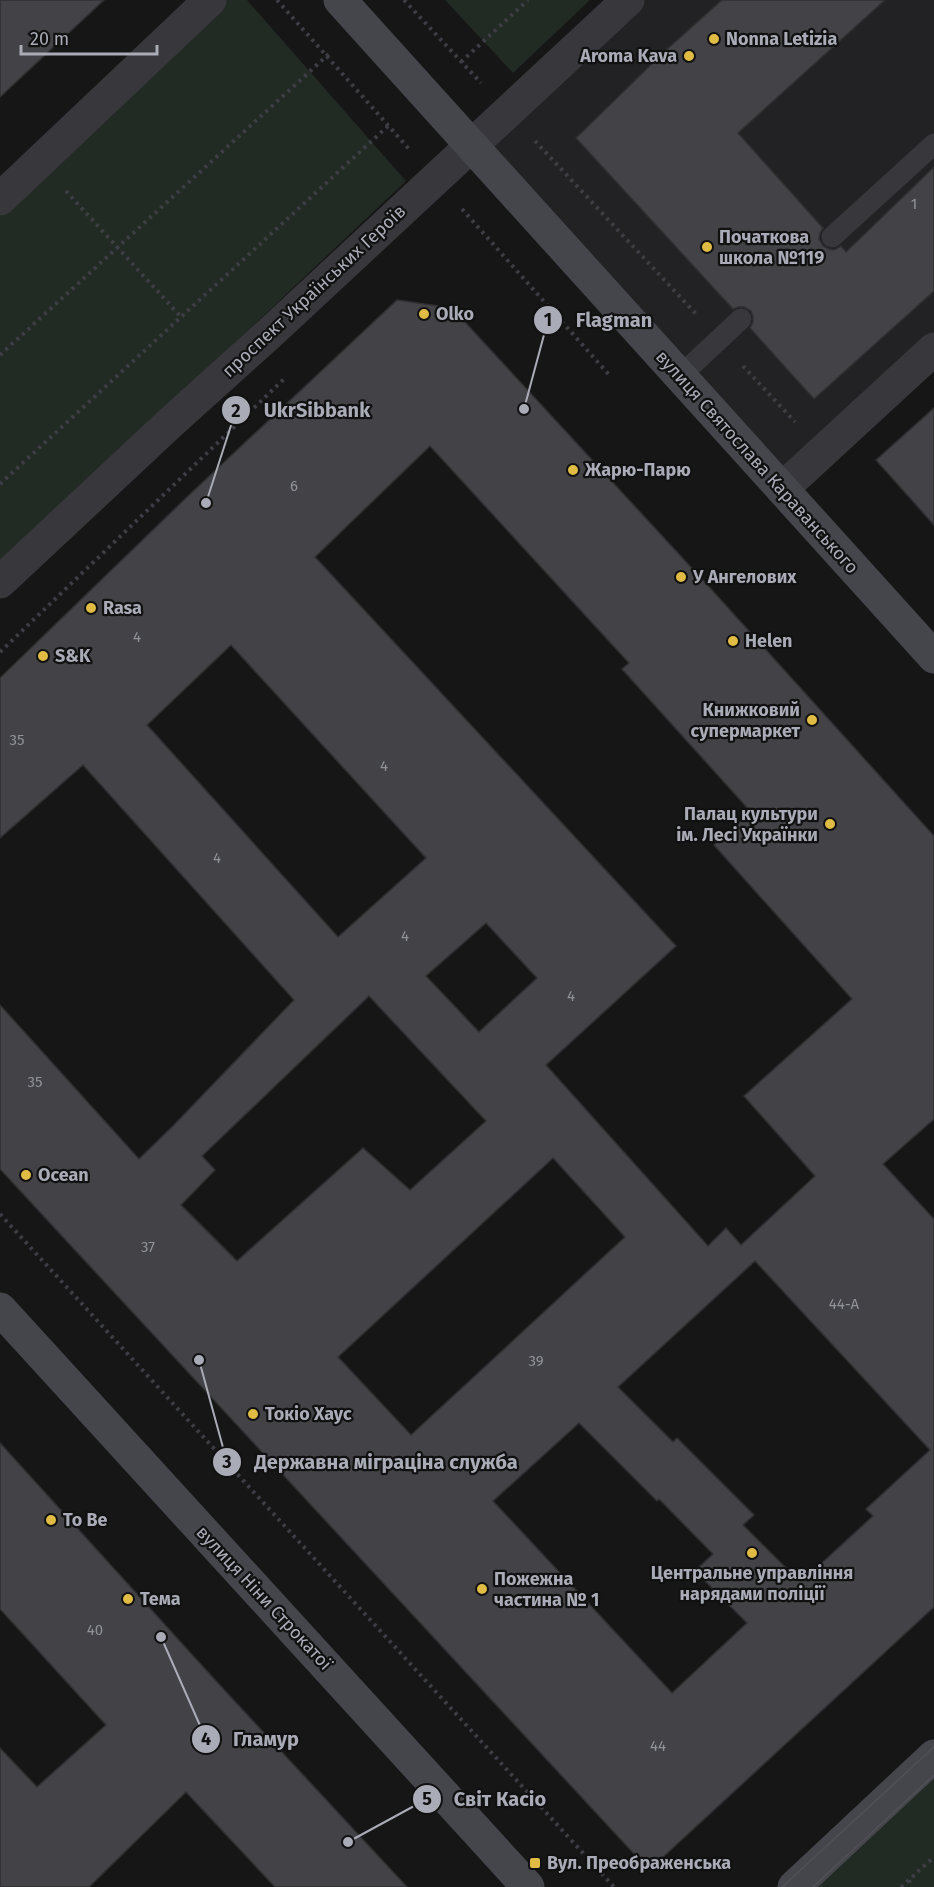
<svg xmlns="http://www.w3.org/2000/svg" width="934" height="1887" viewBox="0 0 934 1887" font-family="'Fira Sans',sans-serif">
	<rect width="100%" height="100%" fill="#161617"/>
	<polygon fill="#222224" points="641,0 934,0 934,335 782,475 483,147"/>
	<g fill="#222a24">
		<polygon points="225,0 247,0 406,181 0,565 0,207"/>
		<polygon points="445,0 590,0 513,73"/>
		<polygon points="934,1756 934,1887 794,1887"/>
	</g>
	<g fill="#434347" stroke="#303033" stroke-width="1.5" fill-rule="evenodd">
		<polygon points="0,0 104,0 0,97"/>
		<polygon points="722,0 885,0 738,133 823,228 820,233 819,239 823,246 829,249 834,250 841,246 846,252 934,167 934,291 814,399 750,328 753,322 753,317 751,311 744,307 738,307 733,309 576,138 665,51"/>
		<path d="M397,300L452,308L711,589L934,836V1119L883,1164L934,1219V1607L649,1870L0,1169V1005L139,1159L173,1126L294,1000L83,765L0,838V678L186,498ZM430,446L629,663L622,669L751,812L714,845L852,999L744,1096L815,1176L741,1245L726,1228L708,1246L546,1065L676,946L315,557ZM231,645L426,858L338,937L147,725ZM486,923L537,978L479,1032L426,976ZM369,996L486,1121L410,1190L363,1148L237,1261L181,1205L215,1170L202,1156ZM553,1158L625,1237L411,1435L338,1357ZM755,1261L930,1450L866,1509L873,1516L811,1573L806,1568L796,1578L743,1525L754,1515L677,1438L673,1442L618,1387ZM579,1423L657,1501L659,1499L713,1554L695,1571L747,1623L672,1693L493,1501Z"/>
		<polygon points="934,408 934,525 876,460"/>
		<polygon points="0,1443 216,1681 407,1887 275,1887 186,1792 89,1887 0,1887 0,1748 37,1787 106,1725 0,1609"/>
	</g>
	<g fill="none" stroke-linecap="round" stroke-linejoin="round">
		<g stroke="#3d3e43" stroke-width="4" stroke-dasharray="3 4.5" stroke-linecap="butt">
			<polyline points="277,0 409,149"/>
			<polyline points="404,0 481,83"/>
			<polyline points="461,62 528,0"/>
			<polyline points="535,141 696,314"/>
			<polyline points="66,191 181,317"/>
			<polyline points="462,209 611,377"/>
			<polyline points="0,355 331,52"/>
			<polyline points="743,366 795,422"/>
			<polyline points="0,484 388,126"/>
			<polyline points="0,652 285,378"/>
			<polyline points="0,1214 614,1887"/>
			<polyline points="909,1880 911,1887"/>
			<polyline points="901,1887 934,1857"/>
		</g>
		<g stroke="#37373c" stroke-width="21">
			<polyline points="832,237 934,144"/>
			<polyline points="680,376 741,319"/>
		</g>
		<g stroke="#37373c" stroke-width="33">
			<polyline points="0,199 210,0"/>
			<polyline points="782,489 934,349"/>
			<polyline points="0,582 169,424 271,332 628,0"/>
		</g>
		<g stroke="#45464c" stroke-width="33">
			<polyline points="340,0 934,657"/>
			<polyline points="0,1309 528,1887"/>
			<polyline points="794,1887 934,1756"/>
		</g>
		<g stroke="#505157" stroke-width="1.5">
			<polyline points="782,1887 934,1747"/>
			<polyline points="813,1887 934,1775"/>
		</g>
	</g>
	<g fill="#e0bc45" stroke="#111112" stroke-width="2">
		<circle cx="714" cy="39" r="6"/>
		<circle cx="689" cy="56" r="6"/>
		<circle cx="707" cy="247" r="6"/>
		<circle cx="424" cy="314" r="6"/>
		<circle cx="573" cy="470" r="6"/>
		<circle cx="681" cy="577" r="6"/>
		<circle cx="91" cy="608" r="6"/>
		<circle cx="733" cy="641" r="6"/>
		<circle cx="43" cy="656" r="6"/>
		<circle cx="812" cy="720" r="6"/>
		<circle cx="830" cy="824" r="6"/>
		<circle cx="26" cy="1175" r="6"/>
		<circle cx="253" cy="1414" r="6"/>
		<circle cx="51" cy="1520" r="6"/>
		<circle cx="752" cy="1553" r="6"/>
		<circle cx="482" cy="1589" r="6"/>
		<circle cx="128" cy="1599" r="6"/>
		<rect x="529" y="1857" width="12" height="12" rx="3"/>
	</g>
	<g text-anchor="middle" stroke-width="4.5" stroke-linejoin="round" paint-order="stroke">
		<g font-size="15" fill="#90929a">
			<text x="914" y="209">1</text>
			<text x="294" y="491">6</text>
			<text x="137" y="642">4</text>
			<text x="17" y="745">35</text>
			<text x="384" y="771">4</text>
			<text x="217" y="863">4</text>
			<text x="405" y="941">4</text>
			<text x="571" y="1001">4</text>
			<text x="35" y="1087">35</text>
			<text x="148" y="1252">37</text>
			<text x="844" y="1309">44-А</text>
			<text x="536" y="1366">39</text>
			<text x="95" y="1635">40</text>
			<text x="658" y="1751">44</text>
		</g>
		<g font-size="18" font-weight="bold" fill="#a9acb6" stroke="#111112" text-anchor="start">
			<text x="726" y="45">Nonna Letizia</text>
			<text x="677" y="62" text-anchor="end">Aroma Kava</text>
			<text x="719" y="243">Початкова<tspan x="719" dy="21">школа №119</tspan></text>
			<text x="436" y="320">Olko</text>
			<text x="585" y="476">Жарю-Парю</text>
			<text x="693" y="583">У Ангелових</text>
			<text x="103" y="614">Rasa</text>
			<text x="745" y="647">Helen</text>
			<text x="55" y="662">S&amp;K</text>
			<text x="800" y="716" text-anchor="end">Книжковий<tspan x="800" dy="21">супермаркет</tspan></text>
			<text x="818" y="820" text-anchor="end">Палац культури<tspan x="818" dy="21">ім. Лесі Українки</tspan></text>
			<text x="38" y="1181">Ocean</text>
			<text x="265" y="1420">Токіо Хаус</text>
			<text x="63" y="1526">To Be</text>
			<text x="752" y="1579" text-anchor="middle">Центральне управління<tspan x="752" dy="21">нарядами поліції</tspan></text>
			<text x="494" y="1585">Пожежна<tspan x="494" dy="21">частина № 1</tspan></text>
			<text x="140" y="1605">Тема</text>
			<text x="547" y="1869">Вул. Преображенська</text>
		</g>
		<g font-size="18" fill="#a9acb6" stroke="#111112">
			<text transform="translate(314 291) rotate(-43)" y="6">проспект Українських Героїв</text>
			<text transform="translate(757 462) rotate(48)" y="6">вулиця Святослава Караванського</text>
			<text transform="translate(264 1598) rotate(47)" y="6">вулиця Ніни Строкатої</text>
		</g>
	</g>
	<path fill="none" stroke="#a9acb6" stroke-width="2" d="M524 409L548 320M206 503L236 410M199 1360L227 1462M161 1637L206 1739M348 1842L427 1799"/>
	<g fill="#a9acb6" stroke="#111112" stroke-width="2">
		<circle cx="524" cy="409" r="6"/>
		<circle cx="206" cy="503" r="6"/>
		<circle cx="199" cy="1360" r="6"/>
		<circle cx="161" cy="1637" r="6"/>
		<circle cx="348" cy="1842" r="6"/>
		<circle cx="548" cy="320" r="15"/>
		<circle cx="236" cy="410" r="15"/>
		<circle cx="227" cy="1462" r="15"/>
		<circle cx="206" cy="1739" r="15"/>
		<circle cx="427" cy="1799" r="15"/>
	</g>
	<g font-size="18" text-anchor="middle" font-weight="bold" fill="#111">
		<text x="548" y="326">1</text>
		<text x="236" y="417">2</text>
		<text x="227" y="1468">3</text>
		<text x="206" y="1745">4</text>
		<text x="427" y="1805">5</text>
	</g>
	<g font-size="20" text-anchor="middle" font-weight="bold" fill="#a9acb6" stroke="#111112" stroke-width="4.5" stroke-linejoin="round" paint-order="stroke">
		<text x="614" y="327">Flagman</text>
		<text x="317" y="417">UkrSibbank</text>
		<text x="386" y="1469">Державна міграціна служба</text>
		<text x="266" y="1746">Гламур</text>
		<text x="500" y="1806">Свiт Касiо</text>
	</g>
	<path d="M21 45v9h136v-9" fill="none" stroke="#a9acb6" stroke-width="3"/>
	<text x="30" y="45" font-size="18" fill="#a9acb6" stroke="#111112" stroke-width="4.5" paint-order="stroke">20 m</text>
</svg>
